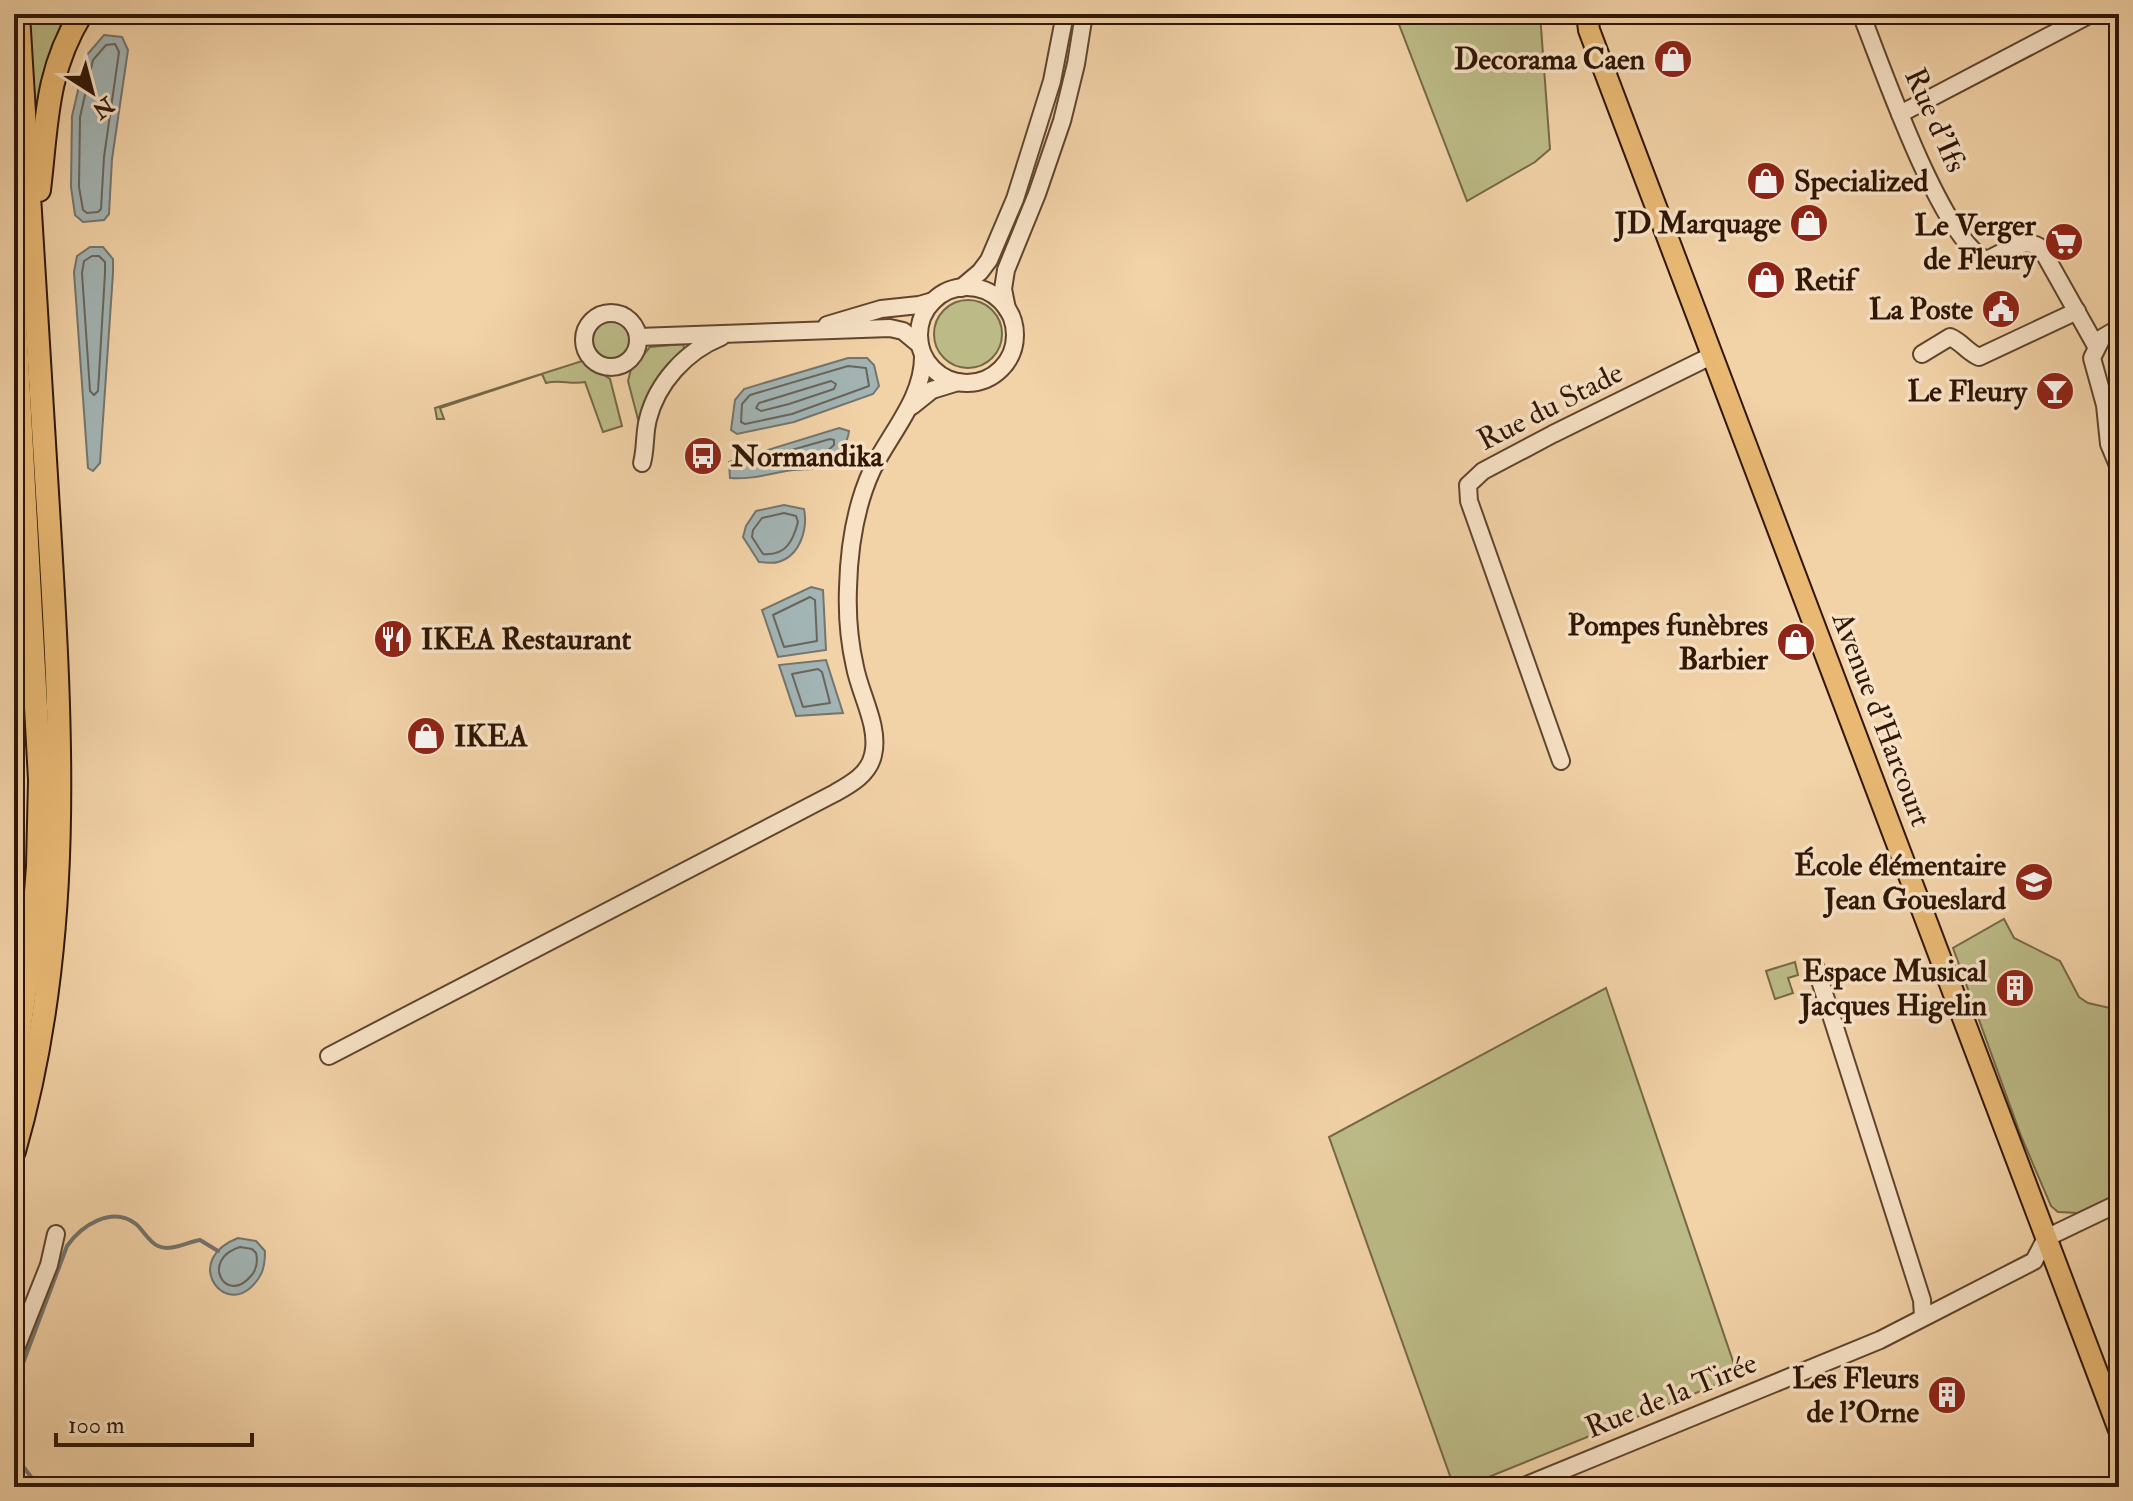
<svg xmlns="http://www.w3.org/2000/svg" width="2133" height="1501" viewBox="0 0 2133 1501" font-family="'IM FELL Double Pica',serif">
	<rect width="100%" height="100%" fill="#f2d2a7"/>
	<filter id="stains"><feTurbulence type="fractalNoise" baseFrequency=".0025" numOctaves="4"/><feColorMatrix values="0 0 0 0 .2 0 0 0 0 .09 0 0 0 0 .02 0 0 0 .5 -.17"/></filter>
	<radialGradient id="worn" r=".72"><stop offset=".6" stop-color="#630" stop-opacity="0"/><stop offset="1" stop-color="#630" stop-opacity=".3"/></radialGradient>
	<g fill="#bcbb87" stroke="#766846" stroke-width="2">
		<polygon points="29,14 73,14 35,136"/>
		<polygon points="1395,14 1540,14 1550,149 1535,162 1467,201"/>
		<circle cx="968" cy="334" r="34"/>
		<circle cx="612" cy="340" r="19"/>
		<polygon points="683,344 685,351 640,427 628,381 631,369 650,347"/>
		<path d="M582,361L610,379L622,426L603,432L585,382C571,385 560,379 546,383L542,374L440,408L444,419H437L435,408Z"/>
		<polygon points="14,602 24,760 18,910 14,930"/>
		<polygon points="2004,919 2014,938 2060,961 2079,997 2088,1003 2119,1010 2119,1195 2078,1213 2058,1212 2051,1206 2021,1136 1953,948"/>
		<polygon points="1795,962 1798,975 1788,978 1793,993 1775,999 1766,971"/>
		<polygon points="1606,988 1738,1376 1464,1487 1454,1487 1329,1137"/>
	</g>
	<g fill="#a2b4b4" stroke="#74756e" stroke-width="2">
		<polygon points="104,35 122,37 128,50 112,159 109,214 104,220 83,222 75,215 71,187 72,116 86,56"/>
		<polygon points="90,247 103,247 113,259 113,273 100,463 93,471 88,468 74,272 77,256"/>
		<polygon points="848,358 867,358 874,365 879,386 873,394 794,422 737,434 731,430 735,400 744,389"/>
		<path d="M839,428L849,431C848,445 832,464 818,468C811,470 801,469 793,470C772,473 751,480 730,478L729,462Z"/>
		<path d="M784,505L804,509C808,529 800,556 778,562C773,564 765,562 759,562L743,537L746,526L756,511Z"/>
		<polygon points="811,587 823,590 826,650 778,657 762,610"/>
		<polygon points="826,660 843,713 796,716 779,665"/>
		<path d="M238,1238L256,1241L265,1251C265,1268 262,1278 249,1289C220,1312 184,1259 238,1238Z"/>
	</g>
	<g fill="none" stroke-linecap="round" stroke-linejoin="round">
		<g stroke="#69655c" stroke-width="2">
			<polygon points="115,44 119,52 104,157 101,209 98,212 87,213 83,210 79,187 80,117 93,60 106,45"/>
			<polygon points="92,256 99,256 105,262 105,273 98,391 94,395 90,391 82,273 84,261"/>
			<polygon points="848,366 866,368 869,386 792,414 745,424 741,422 742,404 750,395"/>
			<polygon points="831,381 836,384 834,389 789,404 761,411 756,408 759,403"/>
			<polygon points="830,439 834,440 834,445 817,460 762,467 758,464 760,459"/>
			<path d="M784,513L796,516L798,522C793,541 786,556 763,554L752,537L753,530L762,518Z"/>
			<polygon points="810,597 815,600 817,641 784,647 773,615"/>
			<polygon points="818,669 822,672 830,703 803,707 792,674"/>
			<path d="M240,1247L252,1249L256,1253C258,1262 257,1270 250,1277C225,1305 200,1259 240,1247Z"/>
		</g>
		<g stroke="#74756e" stroke-width="4">
			<path d="M14,1387L67,1246C81,1226 112,1205 136,1224C143,1230 149,1242 158,1246C170,1252 187,1242 200,1240L218,1251"/>
			<polyline points="14,1455 39,1487"/>
		</g>
		<defs>
			<g id="minor">
				<path d="M1861,14C1882,66 1940,237 1986,260C2004,253 2024,235 2041,248L2096,346"/>
				<polyline points="1900,114 2091,14"/>
				<circle cx="967" cy="335" r="48"/>
				<polyline points="961,288 980,272 989,260 1015,199 1052,81 1065,14"/>
				<polyline points="1007,309 1003,289 1006,270 1037,194 1062,121 1076,64 1084,14"/>
				<circle cx="611" cy="340" r="27"/>
				<polyline points="827,325 881,309 919,305 933,301"/>
				<polyline points="2119,328 2102,338 2092,358 2105,405 2109,444 2119,468"/>
				<polyline points="638,337 890,328 903,331 920,345"/>
				<path d="M1922,354L1950,337C1962,342 1967,352 1979,357L2077,311"/>
				<polyline points="912,406 932,390 958,382"/>
				<path d="M642,463C646,448 644,434 648,419C657,383 686,351 721,337"/>
				<polyline points="1561,761 1469,501 1468,485 1483,471 1553,434 1713,355"/>
				<polyline points="1816,968 1922,1300 1923,1317"/>
				<path d="M329,1056L835,793C851,784 869,774 873,755C880,727 860,694 855,667C849,641 847,614 848,588C849,547 855,507 872,470C890,433 924,398 923,355"/>
				<polyline points="14,1353 49,1265 56,1234"/>
				<polyline points="14,1485 16,1487"/>
				<polyline points="1522,1487 1880,1340 2034,1261 2046,1238 2119,1203"/>
			</g>
			<polyline id="major" points="1587,14 1589,30 2119,1430"/>
			<g id="highway">
				<path d="M39,190C47,124 45,73 81,14"/>
				<polyline points="14,303 40,780 38,866 32,945 14,1064"/>
				<path d="M14,1151C75,941 61,724 48,509C38,344 28,179 18,14"/>
			</g>
		</defs>
		<use href="#minor" stroke="#60452e" stroke-width="20"/>
		<use href="#major" stroke="#301605" stroke-width="24"/>
		<use href="#highway" stroke="#301605" stroke-width="26"/>
		<use href="#minor" stroke="#f7e2c6" stroke-width="16"/>
		<use href="#major" stroke="#e9b974" stroke-width="20"/>
		<use href="#highway" stroke="#e9b974" stroke-width="22"/>
	</g>
	<defs>
		<symbol id="shop-disc" viewBox="-11 -11 22 22"><circle r="9.5" fill="#8f2418" stroke="#f7e2c6"/><path d="M-5-2.5h2.3a2.7 3.5 0 0 1 5.4 0H5L5.5 6h-11ZM-1.5-2.5h3a1.5 2.3 0 0 0-3 0Z" fill="#fff"/></symbol>
		<symbol id="supermarket-disc" viewBox="-11 -11 22 22"><circle r="9.5" fill="#8f2418" stroke="#f7e2c6"/><path d="M-6-5.5h2.5l.6 2H6L4.5 2H-2.5L-4.4-4H-6ZM-1.5 3.2a1.3 1.3 0 1 0 .1 0ZM3 3.2a1.3 1.3 0 1 0 .1 0Z" fill="#fff"/></symbol>
		<symbol id="civic-disc" viewBox="-11 -11 22 22"><circle r="9.5" fill="#8f2418" stroke="#f7e2c6"/><path d="M-.6-6.5H3V-4.5H.6V-3L4-1V1h2V6H-6V1h2V-1L-.6-3ZM-1.2 2.5V6h2.4V2.5Z" fill="#fff"/></symbol>
		<symbol id="bar-disc" viewBox="-11 -11 22 22"><circle r="9.5" fill="#8f2418" stroke="#f7e2c6"/><path d="M-6-5H6L.8 .8V4.5H3.5V6h-7V4.5H-.8V.8Z" fill="#fff"/></symbol>
		<symbol id="bus-disc" viewBox="-11 -11 22 22"><circle r="9.5" fill="#8f2418" stroke="#f7e2c6"/><path d="M-5-6H5V4H4V6H2V4H-2V6H-4V4H-5ZM-3.5-4V0h7V-4ZM-3.5 1.2v1.5H-2V1.2ZM2 1.2v1.5H3.5V1.2Z" fill="#fff"/></symbol>
		<symbol id="restaurant-disc" viewBox="-11 -11 22 22"><circle r="9.5" fill="#8f2418" stroke="#f7e2c6"/><path d="M-5-6h1v4h1v-4h1v4h1v-4h1v5L-1.5 .5V6h-2V.5L-5-1ZM5-6V6H3V1.5H1.5Q1.5-4 5-6Z" fill="#fff"/></symbol>
		<symbol id="school-disc" viewBox="-11 -11 22 22"><circle r="9.5" fill="#8f2418" stroke="#f7e2c6"/><path d="M0-5L7-2L0 1L-7-2ZM-4 1L0 2.5L4 1V4Q0 6-4 4Z" fill="#fff"/></symbol>
		<symbol id="building-disc" viewBox="-11 -11 22 22"><circle r="9.5" fill="#8f2418" stroke="#f7e2c6"/><path d="M-4-6H4V6H1V3H-1V6H-4ZM-2.5-4.3h1.7v1.8h-1.7ZM.8-4.3h1.7v1.8H.8ZM-2.5-1h1.7V.8h-1.7ZM.8-1h1.7V.8H.8Z" fill="#fff"/></symbol>
	</defs>
	<g fill-rule="evenodd">
		<use href="#shop-disc" x="1651" y="37" width="44" height="44"/>
		<use href="#shop-disc" x="1744" y="159" width="44" height="44"/>
		<use href="#shop-disc" x="1787" y="201" width="44" height="44"/>
		<use href="#supermarket-disc" x="2042" y="220" width="44" height="44"/>
		<use href="#shop-disc" x="1744" y="258" width="44" height="44"/>
		<use href="#civic-disc" x="1979" y="287" width="44" height="44"/>
		<use href="#bar-disc" x="2033" y="369" width="44" height="44"/>
		<use href="#bus-disc" x="681" y="434" width="44" height="44"/>
		<use href="#restaurant-disc" x="371" y="617" width="44" height="44"/>
		<use href="#shop-disc" x="1774" y="620" width="44" height="44"/>
		<use href="#shop-disc" x="404" y="714" width="44" height="44"/>
		<use href="#school-disc" x="2012" y="860" width="44" height="44"/>
		<use href="#building-disc" x="1993" y="966" width="44" height="44"/>
		<use href="#building-disc" x="1925" y="1373" width="44" height="44"/>
	</g>
	<g text-anchor="middle" stroke-width="7" stroke-linejoin="round" paint-order="stroke">
		<g font-size="30" font-weight="bold" fill="#301605" stroke="#f7e2c6" text-anchor="end">
			<text x="1645" y="69">Decorama Caen</text>
			<text x="1794" y="191" text-anchor="start">Specialized</text>
			<text x="1781" y="233">JD Marquage</text>
			<text x="2036" y="235">Le Verger<tspan x="2036" dy="34">de Fleury</tspan></text>
			<text x="1794" y="290" text-anchor="start">Retif</text>
			<text x="1973" y="319">La Poste</text>
			<text x="2027" y="401">Le Fleury</text>
			<text x="731" y="466" text-anchor="start">Normandika</text>
			<text x="1768" y="635">Pompes funèbres<tspan x="1768" dy="34">Barbier</tspan></text>
			<text x="421" y="649" text-anchor="start">IKEA Restaurant</text>
			<text x="454" y="746" text-anchor="start">IKEA</text>
			<text x="2006" y="875">École élémentaire<tspan x="2006" dy="34">Jean Goueslard</tspan></text>
			<text x="1987" y="981">Espace Musical<tspan x="1987" dy="34">Jacques Higelin</tspan></text>
			<text x="1919" y="1388">Les Fleurs<tspan x="1919" dy="34">de l'Orne</tspan></text>
		</g>
		<g font-size="30" fill="#301605" stroke="#f7e2c6">
			<text transform="translate(1936 120) rotate(66)" y="10">Rue d'Ifs</text>
			<text transform="translate(1550 406) rotate(-27)" y="10">Rue du Stade</text>
			<text transform="translate(1882 719) rotate(69)" y="10">Avenue d'Harcourt</text>
			<text transform="translate(1671 1395) rotate(-22)" y="10">Rue de la Tirée</text>
		</g>
	</g>
	<rect width="2133" height="1501" fill="none" stroke="#f2d2a7" stroke-width="48"/>
	<rect x="16" y="16" width="2101" height="1469" fill="none" stroke="#301605" stroke-width="4"/>
	<rect x="24" y="24" width="2085" height="1453" fill="none" stroke="#301605" stroke-width="2"/>
	<g transform="translate(92 92) rotate(144)" stroke="#f7e2c6" stroke-width="6" paint-order="stroke">
	<path d="M0-6L14 30L0 20L-14 30Z" fill="#301605"/>
	<text y="-12" font-size="22" font-weight="bold" text-anchor="middle" fill="#301605">N</text>
	</g>
	<path d="M56 1433v12h196v-12" fill="none" stroke="#301605" stroke-width="4"/>
	<text x="68" y="1433" font-size="24" fill="#301605" stroke="#f7e2c6" stroke-width="6" paint-order="stroke">100 m</text>
	<rect width="100%" height="100%" filter="url(#stains)"/>
	<rect width="100%" height="100%" fill="url(#worn)"/>
</svg>
